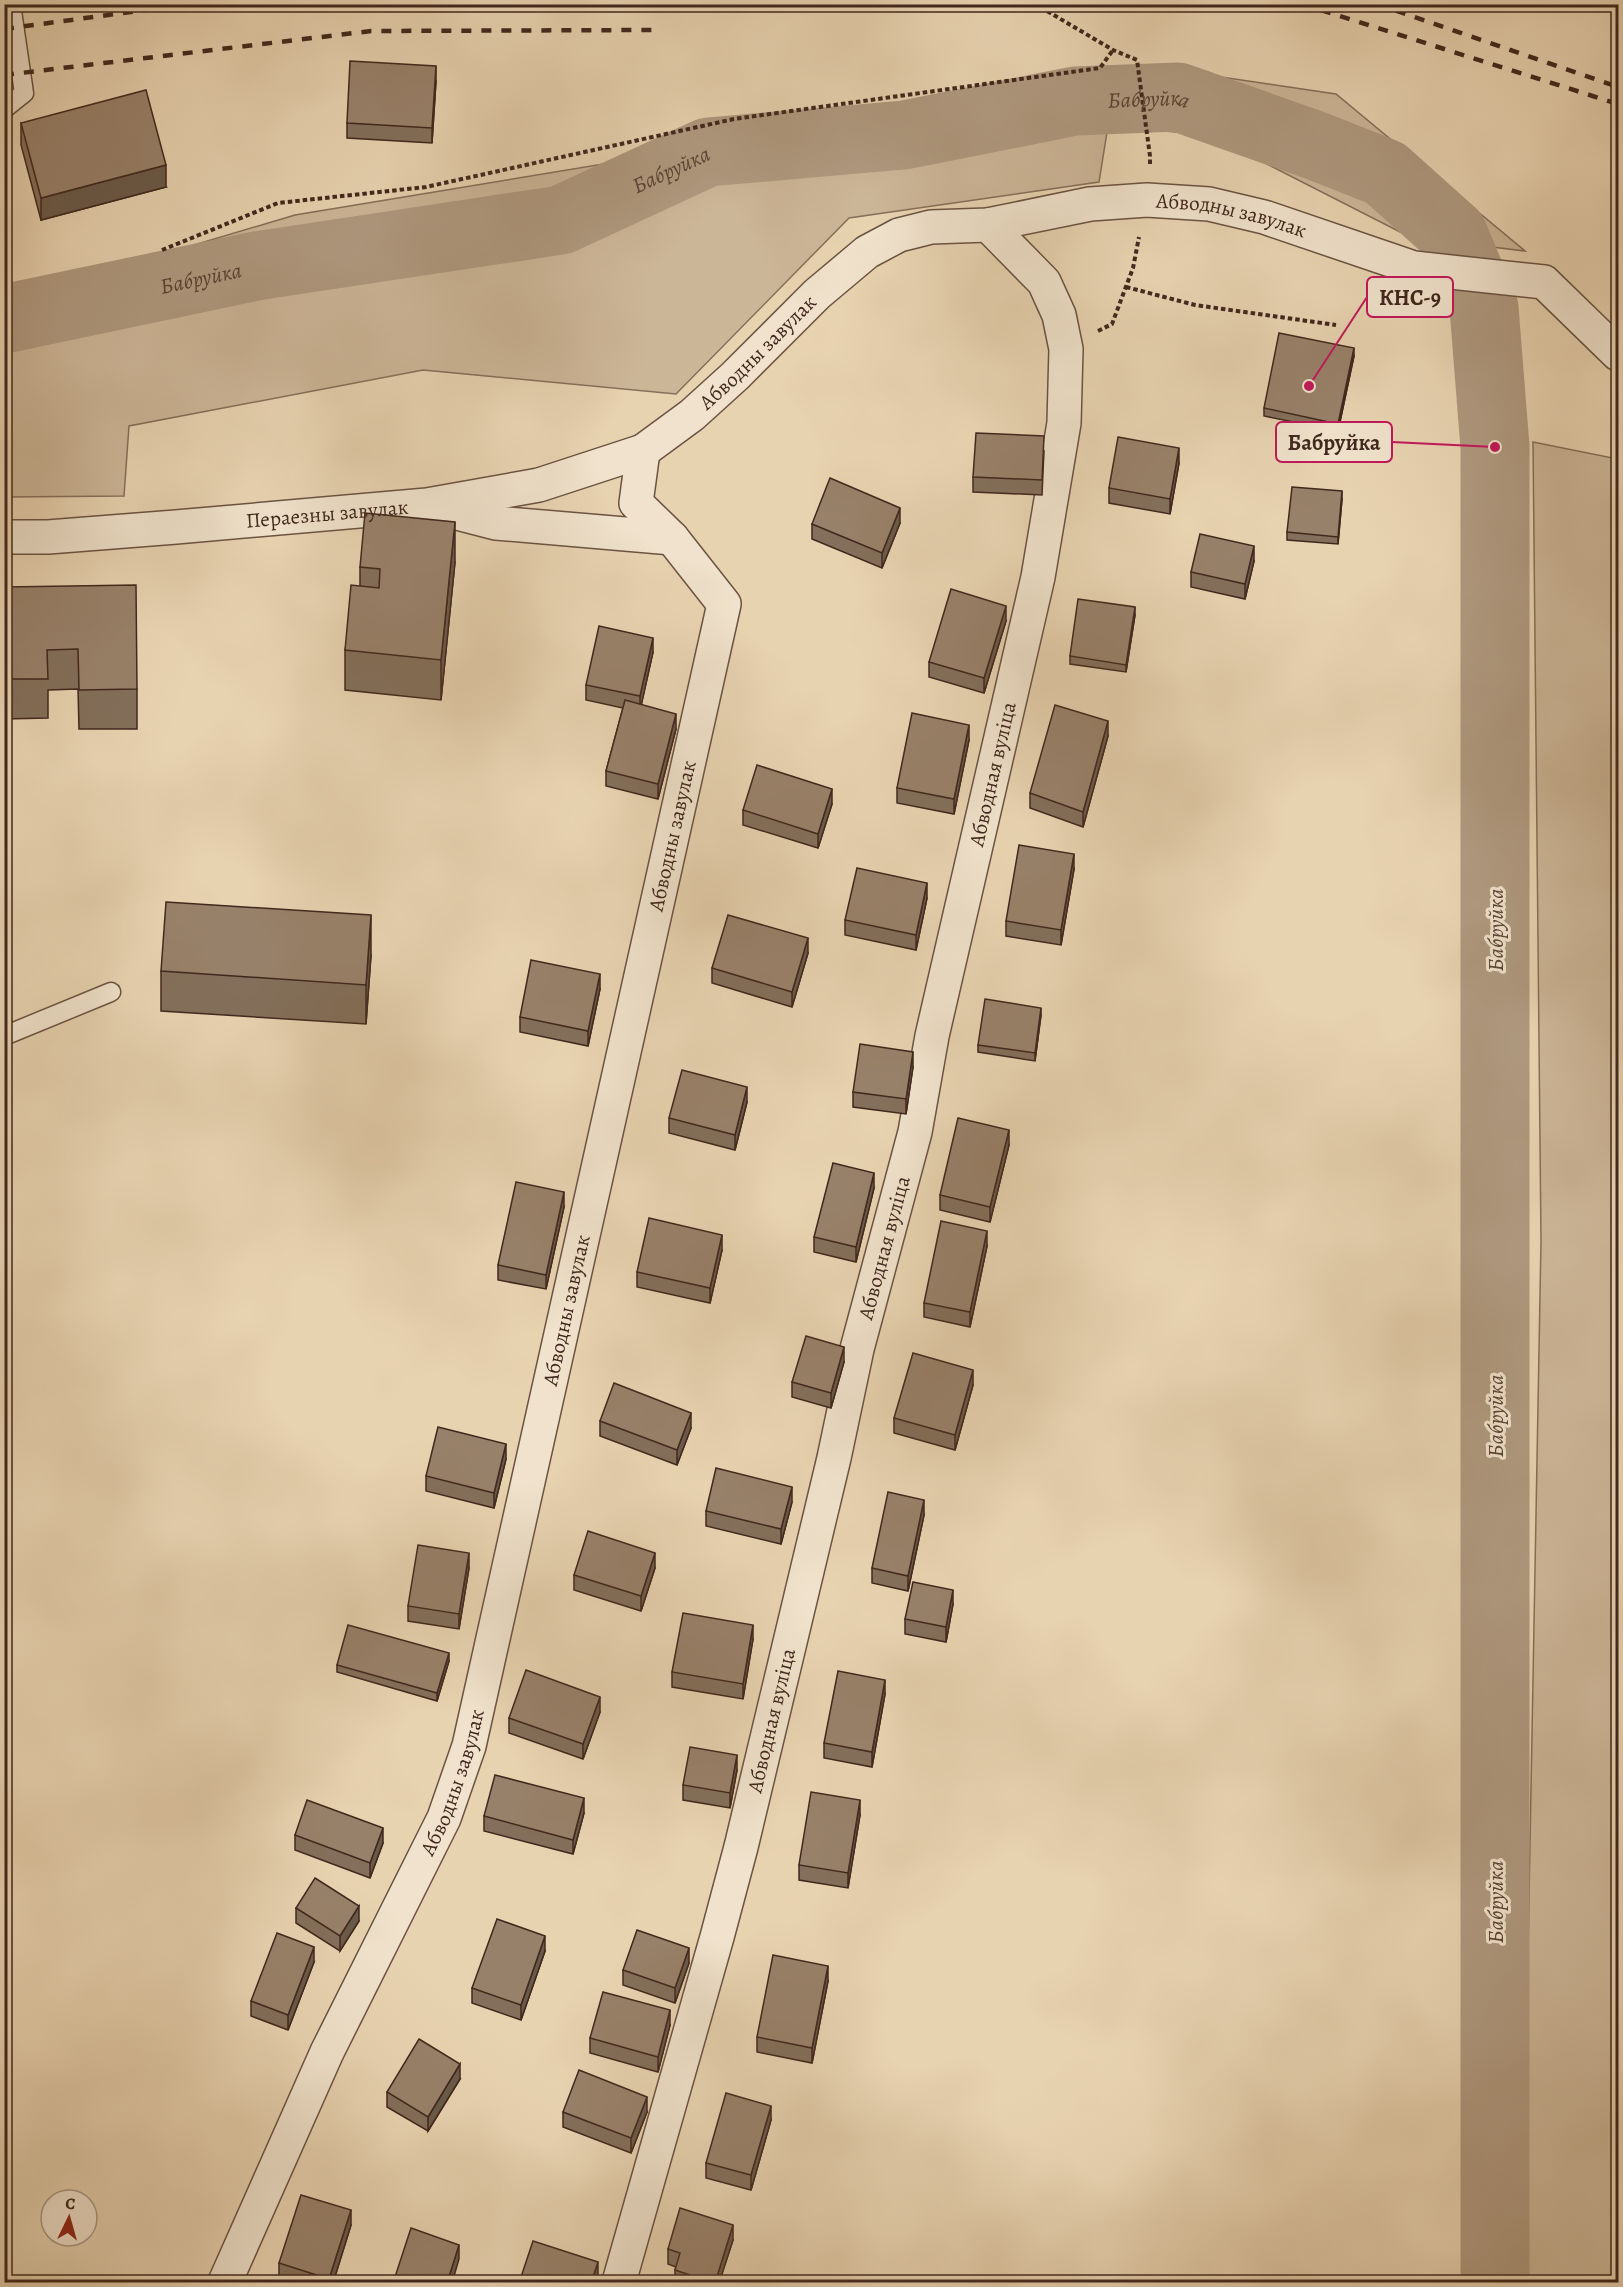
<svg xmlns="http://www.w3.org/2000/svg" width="1623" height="2287" viewBox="0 0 1623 2287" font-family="Alegreya,serif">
	<rect width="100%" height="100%" fill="#e8d3b1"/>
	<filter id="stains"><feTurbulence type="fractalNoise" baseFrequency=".00333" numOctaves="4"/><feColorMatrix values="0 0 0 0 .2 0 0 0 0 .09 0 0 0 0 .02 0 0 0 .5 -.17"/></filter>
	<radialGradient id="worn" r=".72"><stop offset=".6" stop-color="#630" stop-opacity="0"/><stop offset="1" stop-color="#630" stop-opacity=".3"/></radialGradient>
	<g fill="#ccb698" stroke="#866f5b" stroke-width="1.5">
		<polygon points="1173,70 1336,94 1525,251 1410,237 1210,135 1108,126 1099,182 849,218 676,394 423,370 129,426 124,496 5,497 5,290 83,278 295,215"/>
		<polygon points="1533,442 1618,459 1618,2282 1522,2282 1541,1241"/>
	</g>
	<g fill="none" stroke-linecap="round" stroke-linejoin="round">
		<path stroke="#af997f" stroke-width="69" id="s1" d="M4,319L256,266L561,220L708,152L904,135L1075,101L1178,97L1314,145L1385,173L1453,234L1484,308L1495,447V2282"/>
		<defs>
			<g id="service">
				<polyline points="4,109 24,93 11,4"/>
				<polyline points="4,1036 111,992"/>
			</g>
			<g id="minor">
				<polyline points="438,508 496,523 672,538"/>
				<path id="s2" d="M4,537H48L176,527L427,505L539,485L643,451"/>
				<path id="s3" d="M225,2282L327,2052L444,1818L469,1746L724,604L672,538L636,503L643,451L692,415L735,376L817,294L867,252L899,235L931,227L988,225L1090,204L1147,200L1209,204L1264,217L1414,268L1544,282L1618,354"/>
				<path id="s4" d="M619,2282L717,1937L741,1847L834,1458L857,1349L915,1132L932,1036L1038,577L1064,423L1066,349L1059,315L1044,282L988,225"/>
			</g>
		</defs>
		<use href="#service" stroke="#6b5343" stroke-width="21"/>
		<use href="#minor" stroke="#6b5343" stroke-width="36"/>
		<g stroke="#41281e" stroke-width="4" stroke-dasharray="4.5 3" stroke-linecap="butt">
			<polyline points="1048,4 1047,11 1113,50 1137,60 1150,156 1150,165"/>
			<polyline points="162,250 278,203 426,187 734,119 1100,68 1113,50"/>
			<polyline points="1126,287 1195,305 1336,325"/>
			<polyline points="1098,331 1112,324 1133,268 1139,237"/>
		</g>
		<use href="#service" stroke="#f0e2cc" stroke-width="18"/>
		<use href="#minor" stroke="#f0e2cc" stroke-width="33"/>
		<g stroke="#41281e" stroke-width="4.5" stroke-dasharray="10 10" stroke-linecap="butt">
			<polyline points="1302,4 1618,104"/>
			<polyline points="1377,4 1618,87"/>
			<polyline points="4,29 190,4"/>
			<polyline points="4,75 371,31 653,30"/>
		</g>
	</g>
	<g fill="#836f5b" stroke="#41281e" stroke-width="1.5">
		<polygon points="436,81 432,143 347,138 347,123"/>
		<polygon points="21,123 166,187 41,220 21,145"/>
		<polygon points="1354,356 1338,431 1264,416 1264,408"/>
		<polygon points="1044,451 1042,495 973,492 973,477"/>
		<polygon points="1179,463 1170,514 1109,503 1109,488"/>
		<polygon points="1342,499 1338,544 1287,540 1287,532"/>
		<polygon points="900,523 882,568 812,539 812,524"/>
		<polygon points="1254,561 1245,599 1191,587 1191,572"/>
		<polygon points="455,562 441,700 345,690 345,650 360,586 360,567"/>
		<polygon points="4,587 137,689 137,729 79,729 78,689 48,690 48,718 4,719"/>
		<polygon points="1135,615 1126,672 1070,664 1070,656"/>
		<polygon points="1006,621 984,693 929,677 929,662"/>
		<polygon points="653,652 641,705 676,729 658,799 606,786 606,771 623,708 586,700 586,685"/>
		<polygon points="1108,736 1083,827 1030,808 1030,793"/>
		<polygon points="969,740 954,814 897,803 897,788"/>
		<polygon points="832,804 818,848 743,825 743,810"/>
		<polygon points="1074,869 1061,945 1006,936 1006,921"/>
		<polygon points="927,898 916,950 845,935 845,920"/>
		<polygon points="808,953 792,1007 712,983 712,968"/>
		<polygon points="371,955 366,1024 161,1011 161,971"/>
		<polygon points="600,989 588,1046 520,1032 520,1017"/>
		<polygon points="1041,1015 1035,1061 978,1052 978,1045"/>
		<polygon points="913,1067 906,1114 853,1107 853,1092"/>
		<polygon points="747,1102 735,1150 669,1133 669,1118"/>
		<polygon points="1009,1145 990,1222 940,1210 940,1195"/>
		<polygon points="874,1188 856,1262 814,1252 814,1237"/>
		<polygon points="564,1207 546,1289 498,1280 498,1265"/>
		<polygon points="987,1246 970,1327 924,1317 924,1303"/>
		<polygon points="722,1250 710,1303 637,1287 637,1272"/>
		<polygon points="844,1362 831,1408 792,1397 792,1382"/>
		<polygon points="973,1385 955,1450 894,1433 894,1418"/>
		<polygon points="600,1421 691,1428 677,1465 600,1436"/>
		<polygon points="506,1459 494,1508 426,1491 426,1476"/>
		<polygon points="792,1502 781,1544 706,1526 706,1511"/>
		<polygon points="924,1515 908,1591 872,1583 872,1568"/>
		<polygon points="469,1568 459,1629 408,1621 408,1606"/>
		<polygon points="655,1568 641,1611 574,1590 574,1575"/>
		<polygon points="953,1604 946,1642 905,1634 905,1619"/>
		<polygon points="753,1639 743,1699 672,1687 672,1672"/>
		<polygon points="449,1661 437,1701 337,1672 337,1665"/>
		<polygon points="885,1694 872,1767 824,1758 824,1743"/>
		<polygon points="600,1712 583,1759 509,1733 509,1718"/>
		<polygon points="737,1770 730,1808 683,1800 683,1785"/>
		<polygon points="584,1813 573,1854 484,1831 484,1816"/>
		<polygon points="860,1815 848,1888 799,1880 799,1865"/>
		<polygon points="295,1835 383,1843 370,1878 295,1850"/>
		<polygon points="296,1908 359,1921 340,1951 296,1923"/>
		<polygon points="545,1951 521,2020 472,2003 472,1988"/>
		<polygon points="314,1962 288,2030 251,2016 251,2001"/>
		<polygon points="689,1963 675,2003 623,1985 623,1970"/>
		<polygon points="828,1981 812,2063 757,2052 757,2037"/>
		<polygon points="670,2025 658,2072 590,2053 590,2038"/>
		<polygon points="460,2079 428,2131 387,2107 387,2092"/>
		<polygon points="563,2112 647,2112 631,2153 563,2127"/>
		<polygon points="771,2120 751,2190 706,2178 706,2163"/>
		<polygon points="351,2225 333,2283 292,2283 279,2278 279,2263"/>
		<polygon points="733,2240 719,2283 675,2283 675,2270 676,2267 668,2264 668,2249"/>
	</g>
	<g fill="#6a5a4a" stroke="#41281e" stroke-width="1.5">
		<polygon points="436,66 436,81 432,143 432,128"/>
		<polygon points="166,165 166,187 41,220 41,198"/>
		<polygon points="1354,348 1354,356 1338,431 1338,424"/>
		<polygon points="1179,448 1179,463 1170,514 1170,499"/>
		<polygon points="1342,491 1342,499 1338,544 1338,537"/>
		<polygon points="900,508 900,523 882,568 882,553"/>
		<polygon points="455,522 455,562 441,700 441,660"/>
		<polygon points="1254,546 1254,561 1245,599 1245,584"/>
		<polygon points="1006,606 1006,621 984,693 984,678"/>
		<polygon points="1135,607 1135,615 1126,672 1126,665"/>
		<polygon points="653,638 653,652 640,711 640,696"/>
		<polygon points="676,714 676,729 658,799 658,784"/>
		<polygon points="1108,721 1108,736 1083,827 1083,812"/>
		<polygon points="969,725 969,740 954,814 954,799"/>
		<polygon points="832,789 832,804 818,848 818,834"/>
		<polygon points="1074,854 1074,869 1061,945 1061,930"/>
		<polygon points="927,883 927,898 916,950 916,935"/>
		<polygon points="371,915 371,955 366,1024 366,985"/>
		<polygon points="808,938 808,953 792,1007 792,992"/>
		<polygon points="600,974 600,989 588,1046 588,1031"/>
		<polygon points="1041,1008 1041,1015 1035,1061 1035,1053"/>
		<polygon points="913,1052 913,1067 906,1114 906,1099"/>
		<polygon points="747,1087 747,1102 735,1150 735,1135"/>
		<polygon points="1009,1130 1009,1145 990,1222 990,1207"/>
		<polygon points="874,1173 874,1188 856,1262 856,1247"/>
		<polygon points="564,1192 564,1207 546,1289 546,1275"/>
		<polygon points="987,1231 987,1246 970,1327 970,1312"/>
		<polygon points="722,1235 722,1250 710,1303 710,1288"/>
		<polygon points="844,1347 844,1362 831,1408 831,1393"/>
		<polygon points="973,1370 973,1385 955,1450 955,1435"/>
		<polygon points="691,1413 691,1428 677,1465 677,1450"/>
		<polygon points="506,1444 506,1459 494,1508 494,1493"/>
		<polygon points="792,1487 792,1502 781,1544 781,1529"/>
		<polygon points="924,1500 924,1515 908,1591 908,1576"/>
		<polygon points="469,1553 469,1568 459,1629 459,1614"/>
		<polygon points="655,1553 655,1568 641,1611 641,1596"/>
		<polygon points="953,1590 953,1604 946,1642 946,1627"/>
		<polygon points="753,1625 753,1639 743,1699 743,1684"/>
		<polygon points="449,1653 449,1661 437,1701 437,1693"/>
		<polygon points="885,1680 885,1694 872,1767 872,1752"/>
		<polygon points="600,1697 600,1712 583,1759 583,1744"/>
		<polygon points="737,1755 737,1770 730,1808 730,1793"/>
		<polygon points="584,1798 584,1813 573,1854 573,1840"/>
		<polygon points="860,1800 860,1815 848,1888 848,1873"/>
		<polygon points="383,1828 383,1843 370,1878 370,1863"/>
		<polygon points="359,1906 359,1921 340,1951 340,1936"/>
		<polygon points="545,1936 545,1951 521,2020 521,2005"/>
		<polygon points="314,1947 314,1962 288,2030 288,2015"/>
		<polygon points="689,1948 689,1963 675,2003 675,1988"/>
		<polygon points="828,1966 828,1981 812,2063 812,2048"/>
		<polygon points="670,2010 670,2025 658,2072 658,2057"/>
		<polygon points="460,2064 460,2079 428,2131 428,2117"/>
		<polygon points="647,2097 647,2112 631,2153 631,2138"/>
		<polygon points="771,2106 771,2120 751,2190 751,2175"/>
		<polygon points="351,2210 351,2225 333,2283 329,2283 329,2279"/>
		<polygon points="733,2225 733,2240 719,2283 715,2283"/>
		<polygon points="459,2245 459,2259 452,2283 447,2283"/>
		<polygon points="598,2262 598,2277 596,2283 591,2283"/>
	</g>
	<g fill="#98816a" stroke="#41281e" stroke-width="1.5">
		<polygon points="350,61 436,66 432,128 347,123"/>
		<polygon points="146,90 166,165 41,198 21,123"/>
		<polygon points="1279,333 1354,348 1338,424 1264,408"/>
		<polygon points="976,433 1044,436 1042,480 973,477"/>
		<polygon points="1118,437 1179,448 1170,499 1109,488"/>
		<polygon points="830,478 900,508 882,553 812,524"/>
		<polygon points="1292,487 1342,491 1338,537 1287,532"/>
		<polygon points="365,513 455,522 441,660 345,650 351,585 379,588 380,569 360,567"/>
		<polygon points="1200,534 1254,546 1245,584 1191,572"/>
		<polygon points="136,585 137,689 79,690 78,649 47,650 48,679 4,679 4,587"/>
		<polygon points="951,589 1006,606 984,678 929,662"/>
		<polygon points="1078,599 1135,607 1126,665 1070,656"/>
		<polygon points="599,626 653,638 640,696 586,685"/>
		<polygon points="625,700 676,714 658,784 606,771"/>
		<polygon points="1055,705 1108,721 1083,812 1030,793"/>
		<polygon points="912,713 969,725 954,799 897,788"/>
		<polygon points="757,765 832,789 818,834 743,810"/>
		<polygon points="1019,845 1074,854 1061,930 1006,921"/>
		<polygon points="857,868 927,883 916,935 845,920"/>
		<polygon points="166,902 371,915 366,985 161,971"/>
		<polygon points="728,915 808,938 792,992 712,968"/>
		<polygon points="531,960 600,974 588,1031 520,1017"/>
		<polygon points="985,999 1041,1008 1035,1053 978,1045"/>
		<polygon points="860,1044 913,1052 906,1099 853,1092"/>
		<polygon points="682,1070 747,1087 735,1135 669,1118"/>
		<polygon points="958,1118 1009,1130 990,1207 940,1195"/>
		<polygon points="833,1163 874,1173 856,1247 814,1237"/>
		<polygon points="516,1182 564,1192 546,1275 498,1265"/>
		<polygon points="649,1218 722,1235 710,1288 637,1272"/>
		<polygon points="941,1221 987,1231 970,1312 924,1303"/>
		<polygon points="806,1336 844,1347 831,1393 792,1382"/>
		<polygon points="913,1353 973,1370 955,1435 894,1418"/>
		<polygon points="614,1383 691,1413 677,1450 600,1421"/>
		<polygon points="438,1427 506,1444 494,1493 426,1476"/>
		<polygon points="716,1468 792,1487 781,1529 706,1511"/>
		<polygon points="888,1492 924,1500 908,1576 872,1568"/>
		<polygon points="588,1531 655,1553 641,1596 574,1575"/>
		<polygon points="418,1545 469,1553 459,1614 408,1606"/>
		<polygon points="913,1582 953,1590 946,1627 905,1619"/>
		<polygon points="683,1613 753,1625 743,1684 672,1672"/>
		<polygon points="348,1625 449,1653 437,1693 337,1665"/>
		<polygon points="526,1670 600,1697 583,1744 509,1718"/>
		<polygon points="838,1671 885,1680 872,1752 824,1743"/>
		<polygon points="690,1747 737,1755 730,1793 683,1785"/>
		<polygon points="495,1775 584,1798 573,1840 484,1816"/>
		<polygon points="811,1792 860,1800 848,1873 799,1865"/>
		<polygon points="307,1800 383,1828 370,1863 295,1835"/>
		<polygon points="315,1878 359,1906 340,1936 296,1908"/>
		<polygon points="497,1919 545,1936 521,2005 472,1988"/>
		<polygon points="637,1930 689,1948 675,1988 623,1970"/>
		<polygon points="277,1933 314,1947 288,2015 251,2001"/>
		<polygon points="773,1955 828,1966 812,2048 757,2037"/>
		<polygon points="603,1992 670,2010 658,2057 590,2038"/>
		<polygon points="419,2039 460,2064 428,2117 387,2092"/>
		<polygon points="579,2070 647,2097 631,2138 563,2112"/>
		<polygon points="726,2093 771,2106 751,2175 706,2163"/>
		<polygon points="301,2195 351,2210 329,2279 279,2263"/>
		<polygon points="680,2208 733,2225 715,2283 688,2283 690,2275 675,2270 680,2253 668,2249"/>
		<polygon points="411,2228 459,2245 447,2283 393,2283"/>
		<polygon points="533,2241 598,2262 591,2283 519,2283"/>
	</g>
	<g text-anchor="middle" stroke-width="6" stroke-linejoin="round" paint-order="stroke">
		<g font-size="21" fill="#41281e" stroke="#f0e2cc">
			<text dy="7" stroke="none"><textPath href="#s3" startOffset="2620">Абводны завулак</textPath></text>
			<text dy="7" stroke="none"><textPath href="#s3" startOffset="2098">Абводны завулак</textPath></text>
			<text dy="7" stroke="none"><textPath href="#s2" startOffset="324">Пераезны завулак</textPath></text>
			<text dy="7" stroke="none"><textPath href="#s4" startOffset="1554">Абводная вуліца</textPath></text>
			<text dy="7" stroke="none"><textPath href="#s3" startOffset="1522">Абводны завулак</textPath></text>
			<text dy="7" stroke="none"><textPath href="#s4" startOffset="1068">Абводная вуліца</textPath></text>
			<text dy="7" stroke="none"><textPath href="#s3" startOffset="1036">Абводны завулак</textPath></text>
			<text dy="7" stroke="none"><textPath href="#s4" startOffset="582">Абводная вуліца</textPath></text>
			<text dy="7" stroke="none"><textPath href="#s3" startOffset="550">Абводны завулак</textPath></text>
		</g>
		<g font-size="22" font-style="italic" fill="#5c4436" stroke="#f0e2cc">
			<text dy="8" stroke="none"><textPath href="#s1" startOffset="1173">Бабруйка</textPath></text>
			<text dy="8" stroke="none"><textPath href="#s1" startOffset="687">Бабруйка</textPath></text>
			<text dy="8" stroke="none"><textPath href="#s1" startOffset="201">Бабруйка</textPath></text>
			<text transform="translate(1495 930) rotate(-90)" y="8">Бабруйка</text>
			<text transform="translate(1495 1416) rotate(-90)" y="8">Бабруйка</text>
			<text transform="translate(1495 1902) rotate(-90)" y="8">Бабруйка</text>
		</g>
	</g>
	<path fill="none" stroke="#c2185b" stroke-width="2" d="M1309 386L1367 297M1495 447L1392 442"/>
	<g fill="#c2185b" stroke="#f0e2cc" stroke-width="2">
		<circle cx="1309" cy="386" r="6"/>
		<circle cx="1495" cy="447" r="6"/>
	</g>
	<g fill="#f0e2cc" stroke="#c2185b" stroke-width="2">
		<rect x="1367" y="277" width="86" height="40" rx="6"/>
		<rect x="1276" y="422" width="116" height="40" rx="6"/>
	</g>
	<g font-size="22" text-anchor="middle" font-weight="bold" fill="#41281e">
		<text x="1410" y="305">КНС-9</text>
		<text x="1334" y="450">Бабруйка</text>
	</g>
	<rect width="1623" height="2287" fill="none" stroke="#e8d3b1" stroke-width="24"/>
	<rect x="6" y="6" width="1611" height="2275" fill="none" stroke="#41281e" stroke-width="3"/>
	<rect x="12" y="12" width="1599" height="2263" fill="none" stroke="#41281e" stroke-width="1.5"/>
	<g transform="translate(69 2218) rotate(5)"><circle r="28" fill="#f0e2cc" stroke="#aa9886" stroke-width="1.5"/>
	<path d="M0-4.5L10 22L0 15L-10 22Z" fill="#8f2418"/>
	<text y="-9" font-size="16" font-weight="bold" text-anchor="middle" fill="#41281e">С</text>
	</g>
	<rect width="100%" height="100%" filter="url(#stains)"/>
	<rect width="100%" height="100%" fill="url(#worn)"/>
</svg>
